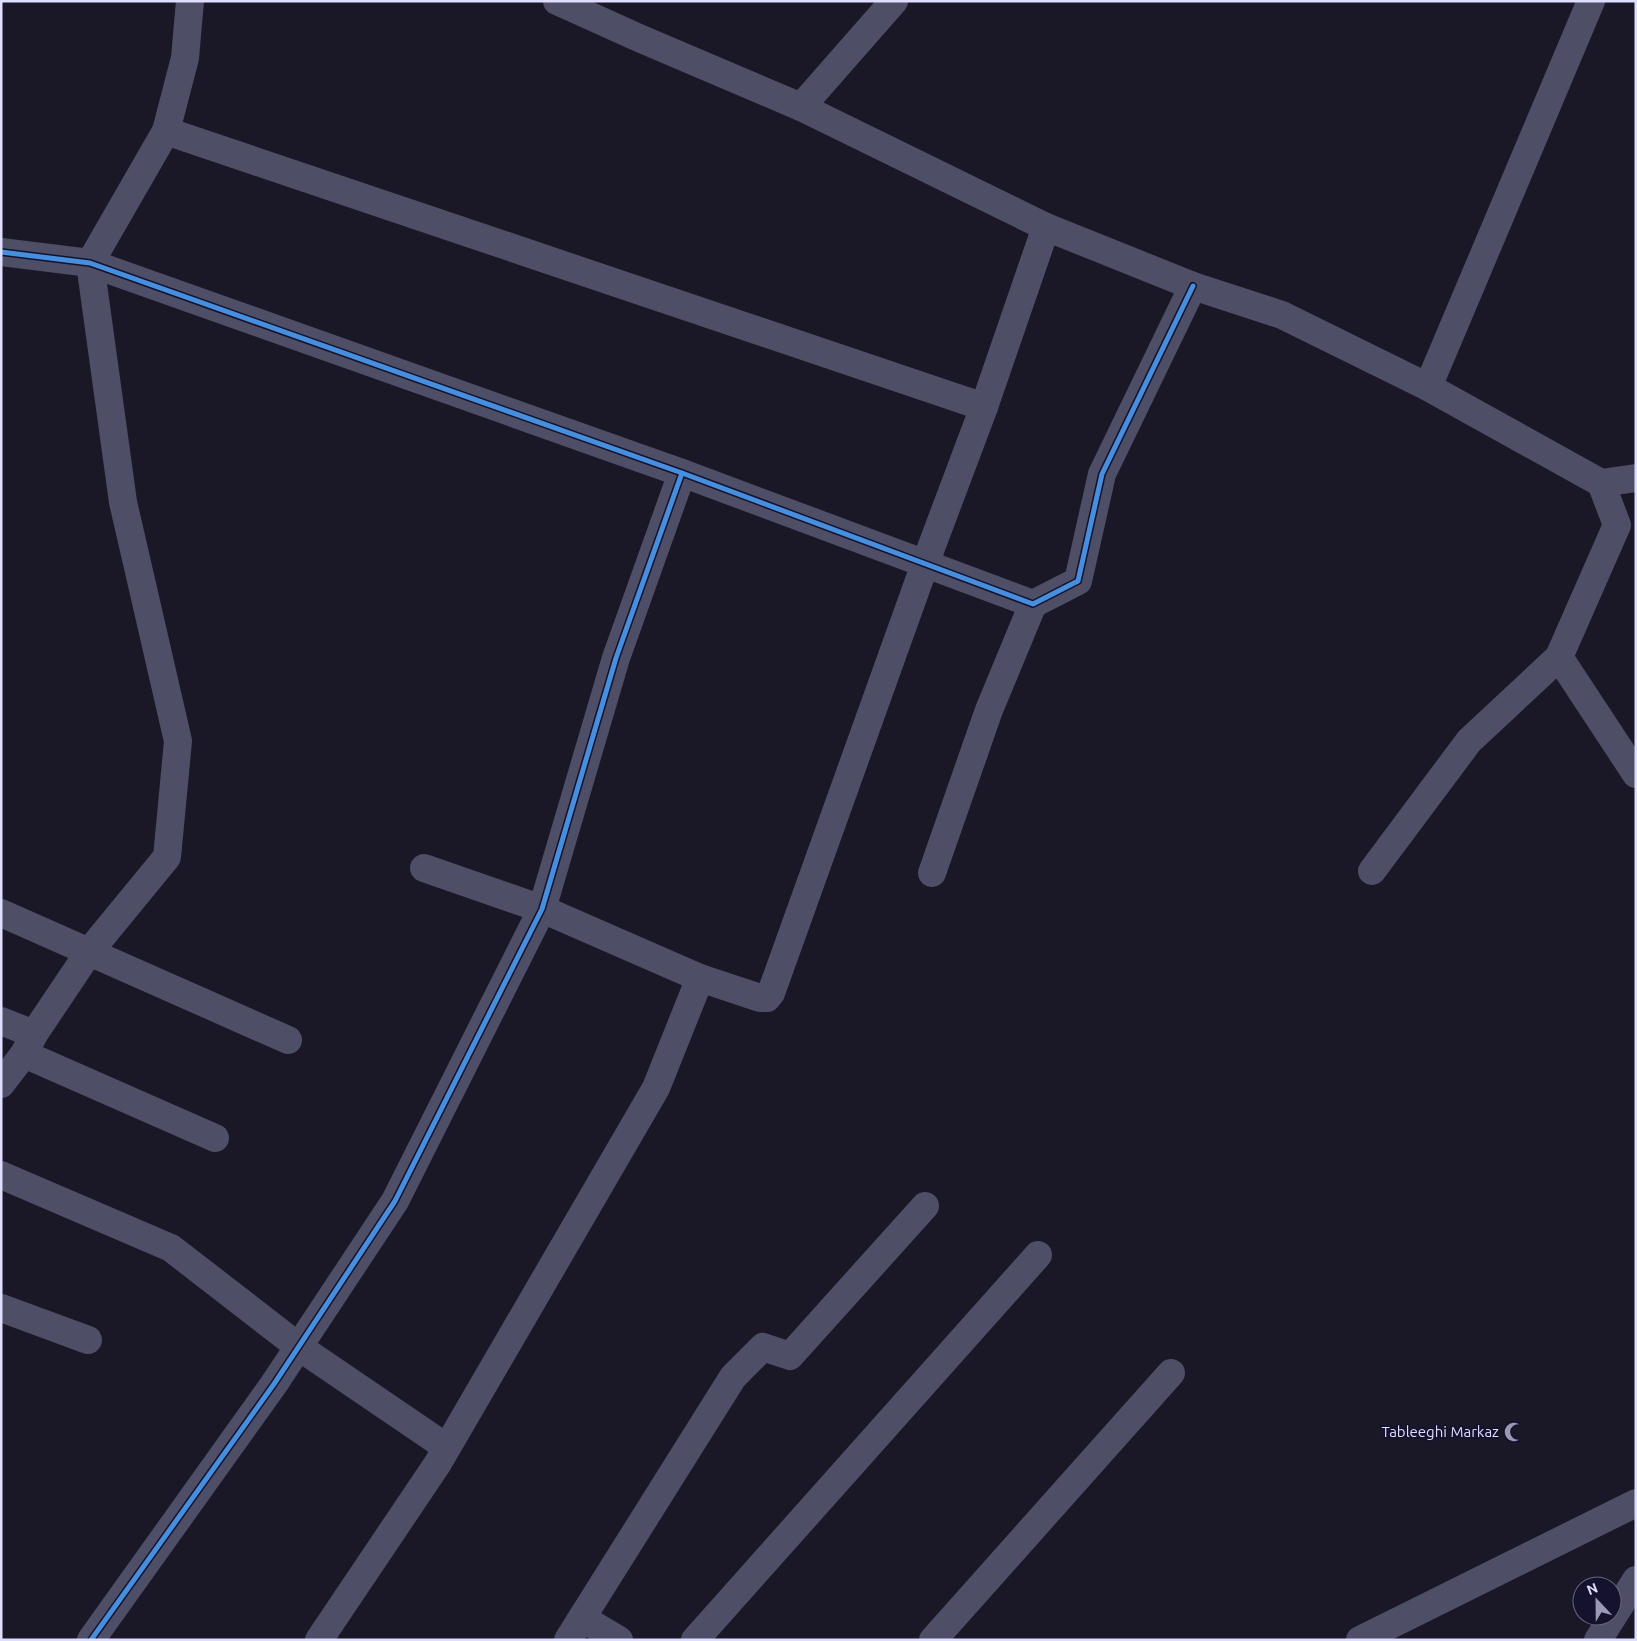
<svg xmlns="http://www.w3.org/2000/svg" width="1637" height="1641" viewBox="0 0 1637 1641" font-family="Ubuntu,sans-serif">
	<rect width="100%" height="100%" fill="#1a1827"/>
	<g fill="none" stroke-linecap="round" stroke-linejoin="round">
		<g stroke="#4e4e67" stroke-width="28">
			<polyline points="190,1 185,58 166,131 984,407"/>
			<polyline points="557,1 639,38 801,107 1046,227 1193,286 1282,315 1428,387 1601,483 1636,478"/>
			<polyline points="801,107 894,1"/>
			<polyline points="1,252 90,263 682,473 1033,604 1078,581 1102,474 1193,286"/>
			<polyline points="1428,387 1591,1"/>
			<polyline points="1559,657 1636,774"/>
			<polyline points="424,868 542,909 700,978 760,998 767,998 771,993 925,564 984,407 1046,227"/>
			<polyline points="1372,871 1469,741 1559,657 1617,525 1601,483"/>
			<polyline points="932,873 989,710 1033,604"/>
			<polyline points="1,913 288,1040"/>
			<polyline points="1,1021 34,1034"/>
			<polyline points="24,1054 215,1138"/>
			<polyline points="1,1084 24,1054 34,1034 89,952 167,857 178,741 123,502 90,263 166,131"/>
			<polyline points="1,1175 171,1248 299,1347 446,1447"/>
			<polyline points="1,1308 88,1340"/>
			<polyline points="582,1618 619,1640"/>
			<polyline points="91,1640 274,1384 395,1201 542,909 616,658 682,473"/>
			<polyline points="319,1640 438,1463 656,1088 700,978"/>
			<polyline points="568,1640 733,1377 763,1347 790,1356 925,1206"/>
			<polyline points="695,1640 1038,1255"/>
			<polyline points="933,1640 1171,1373"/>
			<polyline points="1360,1640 1636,1503"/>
			<polyline points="1598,1640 1636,1580"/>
		</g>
		<defs>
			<g id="cycleway">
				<polyline points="1,252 90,263 682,473 1033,604 1078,581 1102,474 1193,286"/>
				<polyline points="91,1640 274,1384 395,1201 542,909 616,658 682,473"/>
			</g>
		</defs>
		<use href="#cycleway" stroke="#15122d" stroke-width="8"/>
		<use href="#cycleway" stroke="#468fdf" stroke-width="5"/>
	</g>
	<defs>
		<symbol id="mosque-bare" viewBox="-9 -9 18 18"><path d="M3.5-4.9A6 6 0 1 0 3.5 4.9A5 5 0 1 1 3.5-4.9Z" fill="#9a99b3" stroke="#15122d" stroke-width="2.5" paint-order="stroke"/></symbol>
	</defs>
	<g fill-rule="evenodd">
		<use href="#mosque-bare" x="1500" y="1418" width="28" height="28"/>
	</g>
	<g text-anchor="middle" stroke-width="4" stroke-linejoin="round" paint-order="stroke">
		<g font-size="15" fill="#dfdeff" stroke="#15122d" text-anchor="end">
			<text x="1499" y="1437">Tableeghi Markaz</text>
		</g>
	</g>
	<rect width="1637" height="1641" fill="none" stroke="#dfdeff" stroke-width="5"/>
	<g transform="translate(1597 1601) rotate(338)"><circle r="24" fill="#15122d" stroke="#666481"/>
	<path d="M0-4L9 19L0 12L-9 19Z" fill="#9a99b3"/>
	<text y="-8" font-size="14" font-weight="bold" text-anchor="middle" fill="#dfdeff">N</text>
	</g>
</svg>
